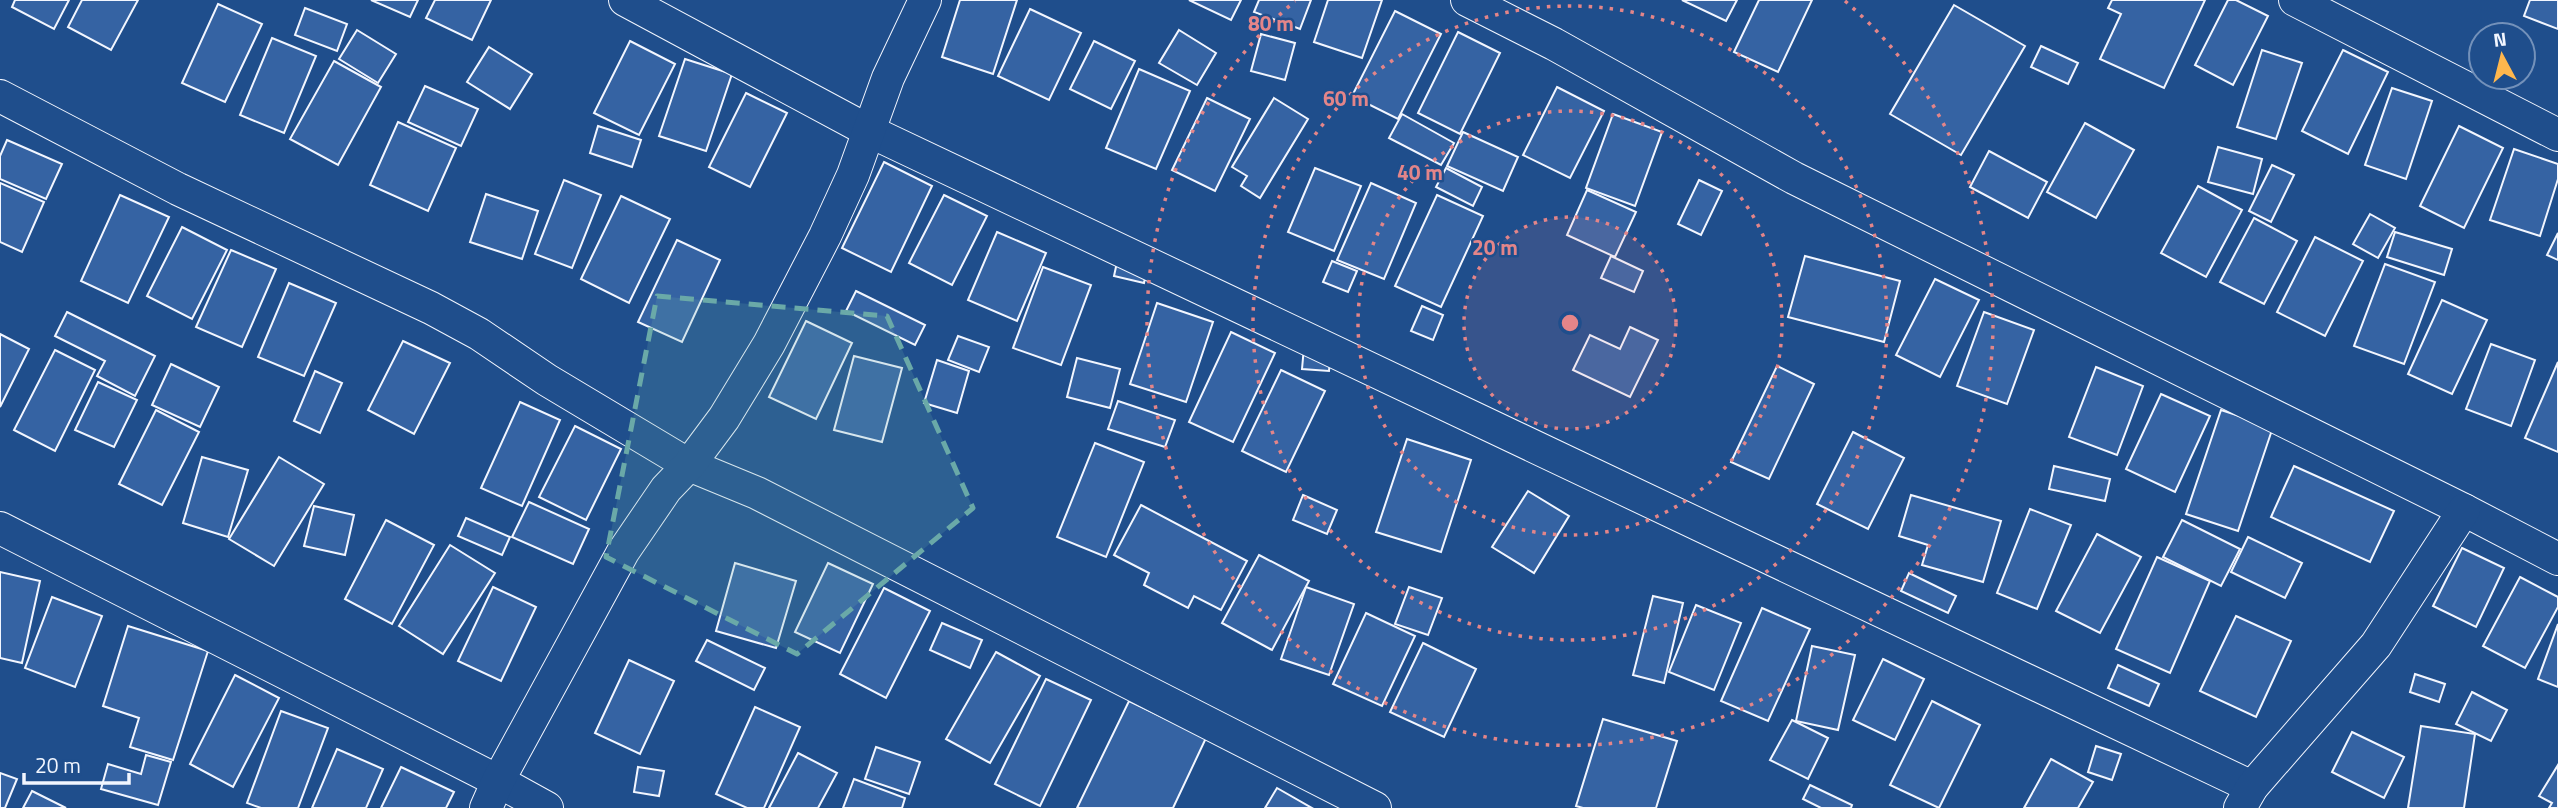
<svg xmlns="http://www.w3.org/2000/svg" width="2558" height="808" viewBox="0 0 2558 808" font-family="'Titillium Web',sans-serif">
	<rect width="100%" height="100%" fill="#1f4e8c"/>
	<g fill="#3563a3" stroke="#f2f6ff" stroke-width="2">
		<polygon points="15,0 69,0 54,29 12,7"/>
		<polygon points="82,0 138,0 111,50 68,27"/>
		<polygon points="371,0 418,0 410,17"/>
		<polygon points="435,0 491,0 472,40 426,18"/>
		<polygon points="960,0 1017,0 993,74 942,57"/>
		<polygon points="1189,0 1241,0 1231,20"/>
		<polygon points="1259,0 1311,0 1300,29 1254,12"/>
		<polygon points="1328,0 1382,0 1362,58 1314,42"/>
		<polygon points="1682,0 1737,0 1726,21"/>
		<polygon points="1759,0 1812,0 1778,72 1734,52"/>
		<polygon points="2112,0 2205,0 2164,88 2100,59 2121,14 2108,8"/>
		<polygon points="2228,0 2236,0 2268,16 2233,85 2195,65"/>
		<polygon points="2530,0 2558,0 2558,29 2524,16"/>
		<polygon points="218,4 262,24 225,102 182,83"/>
		<polygon points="1954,5 2025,46 1961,155 1890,114"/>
		<polygon points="305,8 347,24 337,51 295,35"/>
		<polygon points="1030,9 1081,33 1049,100 998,76"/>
		<polygon points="1395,11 1441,34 1398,119 1352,96"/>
		<polygon points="357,30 396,54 378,83 339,59"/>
		<polygon points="1179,30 1216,53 1197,85 1159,63"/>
		<polygon points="1458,32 1500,53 1460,134 1418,113"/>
		<polygon points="1261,34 1295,43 1285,80 1251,71"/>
		<polygon points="272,38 316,56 284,133 240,115"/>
		<polygon points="630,41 675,64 639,135 594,113"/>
		<polygon points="1094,41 1135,61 1111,109 1070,89"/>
		<polygon points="2041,46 2078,63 2068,84 2031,67"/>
		<polygon points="489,47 532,74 510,109 467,82"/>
		<polygon points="2262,50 2302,63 2276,139 2237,127"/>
		<polygon points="2343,50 2388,72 2348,154 2302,131"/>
		<polygon points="685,59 732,74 706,151 659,136"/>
		<polygon points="334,61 381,87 338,165 290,139"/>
		<polygon points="1139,69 1190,91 1156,169 1106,148"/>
		<polygon points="425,86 478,109 461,146 408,122"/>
		<polygon points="1557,87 1604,111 1570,178 1523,155"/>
		<polygon points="2392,88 2432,101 2406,179 2365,165"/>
		<polygon points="746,93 787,113 750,187 709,167"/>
		<polygon points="1207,98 1250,119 1215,191 1172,170"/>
		<polygon points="1274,98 1308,119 1260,198 1241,186 1247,176 1232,167"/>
		<polygon points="1402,114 1454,143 1441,165 1389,138"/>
		<polygon points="1613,114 1662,132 1635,206 1586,188"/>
		<polygon points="398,122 456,148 428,211 370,185"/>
		<polygon points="2085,123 2134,150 2096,218 2047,192"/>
		<polygon points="598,126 641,140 632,167 590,153"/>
		<polygon points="2459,126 2503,148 2464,228 2420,206"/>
		<polygon points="1463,132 1518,157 1503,191 1447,166"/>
		<polygon points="7,140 62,164 46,199 0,179 0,156"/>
		<polygon points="2218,147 2262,159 2253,194 2208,182"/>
		<polygon points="2514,149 2558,164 2558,179 2540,236 2490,220"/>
		<polygon points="1989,151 2047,182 2028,218 1970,187"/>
		<polygon points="884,162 932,186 891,272 842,248"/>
		<polygon points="2272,165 2294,175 2271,222 2249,211"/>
		<polygon points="1315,168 1361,186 1334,251 1288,232"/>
		<polygon points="1446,168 1482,187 1473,206 1436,187"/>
		<polygon points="564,180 601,195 572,268 535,254"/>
		<polygon points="1699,180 1722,191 1701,235 1678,224"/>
		<polygon points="0,183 44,202 22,252 0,242"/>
		<polygon points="1371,183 1416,203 1384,279 1337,260"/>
		<polygon points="2198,186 2242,210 2206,277 2161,253"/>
		<polygon points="1587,190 1636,212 1615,257 1567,235"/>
		<polygon points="486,194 538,211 522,259 470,242"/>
		<polygon points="120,195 169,217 128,303 81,281"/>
		<polygon points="944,195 987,216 952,285 909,263"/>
		<polygon points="1437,195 1483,216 1441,307 1395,286"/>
		<polygon points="621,196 670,219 629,303 581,279"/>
		<polygon points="2370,214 2395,228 2378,258 2353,244"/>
		<polygon points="2254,218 2297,241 2264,304 2220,282"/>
		<polygon points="182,227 227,250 192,319 147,296"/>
		<polygon points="997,232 1046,253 1017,321 968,300"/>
		<polygon points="2395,232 2452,249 2444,275 2387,257"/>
		<polygon points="2558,233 2558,260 2547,255"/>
		<polygon points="2315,237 2363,261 2325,336 2277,312"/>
		<polygon points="677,240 720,260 682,342 638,322"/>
		<polygon points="231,250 276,269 242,347 196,327"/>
		<polygon points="1119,253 1149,260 1144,283 1114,276"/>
		<polygon points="1611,256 1643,271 1634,292 1601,278"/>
		<polygon points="1805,256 1900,281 1884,342 1788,317"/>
		<polygon points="1332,261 1357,271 1348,292 1323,282"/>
		<polygon points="2385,264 2435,282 2404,364 2354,346"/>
		<polygon points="1043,267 1091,285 1061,365 1013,348"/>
		<polygon points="1935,279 1979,300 1940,377 1896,355"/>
		<polygon points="289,283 336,303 304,376 258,357"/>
		<polygon points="856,291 925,325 915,345 846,311"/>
		<polygon points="2442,300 2487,320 2452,394 2408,374"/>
		<polygon points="1157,303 1213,322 1186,402 1130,384"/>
		<polygon points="1422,306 1443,315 1433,340 1411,331"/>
		<polygon points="67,312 155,356 135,396 97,376 105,361 55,336"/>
		<polygon points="1984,312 2034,330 2007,404 1957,386"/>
		<polygon points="806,321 852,343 816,419 769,397"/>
		<polygon points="1630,327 1658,340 1630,397 1573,370 1590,335 1620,349"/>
		<polygon points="1231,332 1275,353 1233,442 1189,422"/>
		<polygon points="0,334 29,349 0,407"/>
		<polygon points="958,336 989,347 979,372 948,360"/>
		<polygon points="403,341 450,363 414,434 368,410"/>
		<polygon points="2491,344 2535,360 2511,426 2466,409"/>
		<polygon points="1304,347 1331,349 1329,371 1302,369"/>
		<polygon points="55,350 95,370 55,451 14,430"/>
		<polygon points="854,356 902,368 882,442 834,430"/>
		<polygon points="1077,358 1120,369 1110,408 1067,397"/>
		<polygon points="937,360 969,371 957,413 924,403"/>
		<polygon points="2558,362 2558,452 2525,438"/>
		<polygon points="171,364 219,387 200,427 152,405"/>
		<polygon points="1777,366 1814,384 1769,479 1731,462"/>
		<polygon points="2096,367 2143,386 2117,455 2069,437"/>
		<polygon points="1281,370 1325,391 1286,472 1242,451"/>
		<polygon points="315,371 342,383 320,433 294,421"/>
		<polygon points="98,382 137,400 114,447 75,430"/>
		<polygon points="2161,394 2210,416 2175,492 2126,469"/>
		<polygon points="1118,401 1175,420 1165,447 1108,429"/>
		<polygon points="520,402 560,420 522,506 481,488"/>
		<polygon points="156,410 199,432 162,505 119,484"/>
		<polygon points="2221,410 2273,427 2238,531 2186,514"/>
		<polygon points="575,426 621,449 586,520 539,497"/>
		<polygon points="1853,432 1904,458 1868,529 1817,504"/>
		<polygon points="1407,439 1471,460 1441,552 1376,532"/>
		<polygon points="1095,443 1144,462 1106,557 1057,537"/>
		<polygon points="202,457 248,470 228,537 183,523"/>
		<polygon points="279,457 324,484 274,566 229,539"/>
		<polygon points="2054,466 2110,479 2105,501 2049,489"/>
		<polygon points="2294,466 2394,511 2370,562 2271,517"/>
		<polygon points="1528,491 1569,516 1534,573 1492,547"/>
		<polygon points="1303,495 1337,510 1327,534 1293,520"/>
		<polygon points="1911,495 2001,521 1983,582 1922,565 1928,545 1899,536"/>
		<polygon points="529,502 589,529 573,564 512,537"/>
		<polygon points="1141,505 1247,561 1221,610 1194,596 1188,608 1144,585 1149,573 1114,555"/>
		<polygon points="314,506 354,515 345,555 304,546"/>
		<polygon points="2030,509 2071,525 2037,609 1997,593"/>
		<polygon points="466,518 510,537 502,555 458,536"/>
		<polygon points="386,520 434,545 392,624 345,599"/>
		<polygon points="2182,520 2240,549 2221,586 2163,557"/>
		<polygon points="2097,534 2141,557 2100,633 2056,611"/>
		<polygon points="2248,537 2302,563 2285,598 2231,572"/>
		<polygon points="450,545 495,573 443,654 399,626"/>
		<polygon points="2462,548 2504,568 2476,627 2433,606"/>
		<polygon points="1259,555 1309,581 1272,650 1222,623"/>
		<polygon points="2157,557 2210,581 2170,673 2116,649"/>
		<polygon points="735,563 796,581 776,648 716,631"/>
		<polygon points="828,563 873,584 840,653 795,632"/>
		<polygon points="0,572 40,581 22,663 0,658"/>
		<polygon points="1909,573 1956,596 1948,613 1901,591"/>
		<polygon points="2520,577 2558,597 2558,607 2525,668 2483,646"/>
		<polygon points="493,587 536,607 501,681 458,661"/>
		<polygon points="1306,587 1354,604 1329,675 1281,659"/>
		<polygon points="1409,587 1442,598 1428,635 1395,624"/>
		<polygon points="884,588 930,611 886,698 840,674"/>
		<polygon points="1653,596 1683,603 1664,683 1633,675"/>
		<polygon points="52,597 102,616 75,687 25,668"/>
		<polygon points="1696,605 1741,623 1714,690 1669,672"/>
		<polygon points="1762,608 1810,629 1768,721 1721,701"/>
		<polygon points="1366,613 1415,636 1382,706 1333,684"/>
		<polygon points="2236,616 2291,641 2256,717 2200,691"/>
		<polygon points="942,623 982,640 970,668 930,650"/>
		<polygon points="2558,624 2558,687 2538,679"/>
		<polygon points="128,626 208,651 173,760 130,747 139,718 103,706"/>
		<polygon points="707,640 765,668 754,690 696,661"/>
		<polygon points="1423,643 1476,669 1444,737 1390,712"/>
		<polygon points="1812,646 1855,655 1838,730 1796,721"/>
		<polygon points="996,652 1040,676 990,763 946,739"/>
		<polygon points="1883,659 1924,679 1895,740 1853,720"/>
		<polygon points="629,660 674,681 640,754 595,733"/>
		<polygon points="2118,665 2159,684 2149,706 2108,688"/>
		<polygon points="2415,674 2445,684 2439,702 2410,692"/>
		<polygon points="235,675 279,698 233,787 190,764"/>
		<polygon points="1046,679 1091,700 1040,806 995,784"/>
		<polygon points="2472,692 2507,710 2491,741 2456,724"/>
		<polygon points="1129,701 1206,738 1173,808 1077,808"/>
		<polygon points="1932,701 1980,725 1939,808 1890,785"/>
		<polygon points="755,707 800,727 764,808 747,808 716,794"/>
		<polygon points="281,711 328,728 298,808 261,808 247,803"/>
		<polygon points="1603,719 1677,741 1656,808 1583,808 1576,806"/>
		<polygon points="1792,720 1828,738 1808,779 1770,760"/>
		<polygon points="2421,726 2475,734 2464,808 2408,808"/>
		<polygon points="2352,732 2404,757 2384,798 2332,772"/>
		<polygon points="2096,746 2121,754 2112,780 2088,772"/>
		<polygon points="876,747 920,762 909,794 865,779"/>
		<polygon points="337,749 383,769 366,808 312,808"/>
		<polygon points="798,753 837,773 818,808 769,808"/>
		<polygon points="146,755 171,762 158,805 101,789 108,764 141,774"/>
		<polygon points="2051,759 2093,782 2078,808 2024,808"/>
		<polygon points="2558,765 2558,808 2549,808 2552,803 2539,796"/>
		<polygon points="401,767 454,792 446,808 381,808"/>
		<polygon points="638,767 664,771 659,796 634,792"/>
		<polygon points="0,773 17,779 5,808 0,808"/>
		<polygon points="854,779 905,798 902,808 843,808"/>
		<polygon points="1810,785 1852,805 1851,808 1821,808 1803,799"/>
		<polygon points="1277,788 1312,808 1265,808"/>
		<polygon points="32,791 66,808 23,808"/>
	</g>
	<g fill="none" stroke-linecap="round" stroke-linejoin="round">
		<defs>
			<g id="minor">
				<polyline points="625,0 869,131 2252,787"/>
				<polyline points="1467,0 1554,44 1794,178 2464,510 2558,559"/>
				<polyline points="2295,0 2558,135"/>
				<polyline points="0,96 178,189 431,308 479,334 547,380 689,465 757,493 1375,808"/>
				<polyline points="0,528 498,781 547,808"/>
				<polyline points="486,808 498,781 623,552 666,489 689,465 724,418 769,344 825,236 853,175 888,78 925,0"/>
				<polyline points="2240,808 2252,787 2376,645 2464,510"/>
			</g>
		</defs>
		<use href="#minor" stroke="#f2f6ff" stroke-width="34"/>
		<use href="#minor" stroke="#1f4e8c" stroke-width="32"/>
	</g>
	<path fill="#6aa9a8" fill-opacity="0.2" stroke="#6aa9a8" stroke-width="5" stroke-dasharray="14 9" stroke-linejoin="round" d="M657,296L887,316L973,508L797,654L606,557Z"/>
	<circle cx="1570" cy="323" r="106" fill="#e38589" fill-opacity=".12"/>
	<g fill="none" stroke="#e38589" stroke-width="3.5" stroke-dasharray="3.5 7">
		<circle cx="1570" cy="323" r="106"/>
		<circle cx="1570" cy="323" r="212"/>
		<circle cx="1570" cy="323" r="317"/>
		<path d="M1845 1A423 423 0 1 1 1295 1"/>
	</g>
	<circle cx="1570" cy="323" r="10" fill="#e38589" stroke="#1f4e8c" stroke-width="3.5"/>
	<g font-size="21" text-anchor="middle" font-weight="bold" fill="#e38589" stroke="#1f4e8c" stroke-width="5" stroke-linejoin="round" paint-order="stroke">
		<text x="1271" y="31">80 m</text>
		<text x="1346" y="106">60 m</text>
		<text x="1420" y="180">40 m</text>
		<text x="1495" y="255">20 m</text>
	</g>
	<g transform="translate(2502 56) rotate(353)"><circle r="33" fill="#1f4e8c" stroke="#7391ba" stroke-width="2"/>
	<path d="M0-5L12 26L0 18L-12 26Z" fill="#ffb74d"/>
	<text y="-10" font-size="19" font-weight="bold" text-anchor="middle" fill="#f2f6ff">N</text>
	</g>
	<path d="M24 773v10h105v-10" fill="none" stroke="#f2f6ff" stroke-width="3.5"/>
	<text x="35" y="773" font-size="21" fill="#f2f6ff" stroke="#1f4e8c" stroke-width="5" paint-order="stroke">20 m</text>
</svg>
